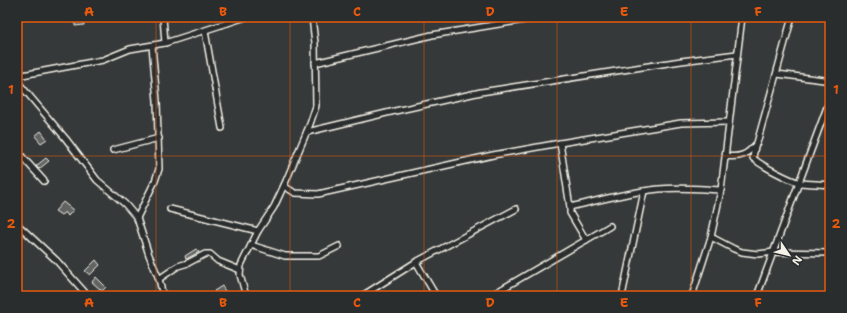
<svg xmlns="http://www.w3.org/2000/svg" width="847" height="313" viewBox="0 0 847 313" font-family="'Shantell Sans',sans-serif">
	<rect width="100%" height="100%" fill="#363939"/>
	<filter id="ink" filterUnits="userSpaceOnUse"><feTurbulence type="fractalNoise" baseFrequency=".025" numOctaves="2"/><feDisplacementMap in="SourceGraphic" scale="8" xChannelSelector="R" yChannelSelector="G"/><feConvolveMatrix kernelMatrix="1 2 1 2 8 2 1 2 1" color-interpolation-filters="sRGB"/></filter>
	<g filter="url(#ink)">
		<g fill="#616362" stroke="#f4f1e8">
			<polygon points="75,17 83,17 84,25 75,26"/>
			<polygon points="41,131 47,139 41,143 35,136"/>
			<polygon points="46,158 49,161 39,169 36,166"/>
			<polygon points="63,202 73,210 68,216 65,212 61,215 55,211"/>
			<polygon points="196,249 199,252 186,259 185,256"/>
			<polygon points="96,260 100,265 90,275 85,271"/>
			<polygon points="96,277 106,287 102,291 92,282"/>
			<polygon points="222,286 225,291 218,296 214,291"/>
		</g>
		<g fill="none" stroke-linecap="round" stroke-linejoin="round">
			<defs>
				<g id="minor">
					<polyline points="163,17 165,43"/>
					<polyline points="227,17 227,23"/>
					<polyline points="205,31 222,128"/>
					<polyline points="315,63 432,35 543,17"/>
					<polyline points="777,74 824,80 830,83"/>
					<polyline points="17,76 103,60 130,49 165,43 246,17"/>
					<polyline points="17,81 66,139 97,180 125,204 137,218 149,255 159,279 163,296"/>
					<polyline points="307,132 395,111 481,92 681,61 737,54"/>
					<polyline points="560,143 570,207 570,213 586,240"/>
					<path d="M755,146L753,158C760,165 791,181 801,183C811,184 821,184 830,185"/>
					<polyline points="113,150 159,138"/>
					<polyline points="17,151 44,181"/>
					<path d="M726,156C740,158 747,155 757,143L792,17"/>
					<polyline points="284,186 295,193 318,194 493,155 560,143 681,123 729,122"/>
					<path d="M570,207C600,200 628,192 659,189C679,187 700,189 721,190"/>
					<polyline points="170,209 258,231"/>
					<polyline points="137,218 155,181 159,169 157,101 152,46"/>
					<polyline points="17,224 56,260 88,296"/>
					<polyline points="711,237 734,249 742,252 758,254 774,252 830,253"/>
					<polyline points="251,245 285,256 319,256 339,246"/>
					<polyline points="416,262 436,296"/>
					<polyline points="159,279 178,266 188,263 205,254 210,254 218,261 240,270"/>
					<polyline points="246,296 240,275 241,265 258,231 274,207 286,181 310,124 316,106 315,43 312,17"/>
					<polyline points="362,296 416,262 516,209"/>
					<polyline points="490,296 610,226"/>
					<polyline points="622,296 644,191"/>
					<polyline points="692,296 711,237 721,190 742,17"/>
					<polyline points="757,296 830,99"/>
				</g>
			</defs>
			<use href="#minor" stroke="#f4f1e8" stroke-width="8"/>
			<use href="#minor" stroke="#2a2d2e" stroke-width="5"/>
		</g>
	</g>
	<path fill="none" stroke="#e8590c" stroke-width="1" stroke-opacity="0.55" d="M156,17V296M290,17V296M424,17V296M557,17V296M691,17V296M17,156H830"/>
	<rect width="847" height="313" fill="none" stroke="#2a2d2e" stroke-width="44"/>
	<g transform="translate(789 255) rotate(125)" stroke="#2a2d2e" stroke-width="3" paint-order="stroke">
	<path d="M0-3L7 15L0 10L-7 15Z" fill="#f4f1e8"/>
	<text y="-6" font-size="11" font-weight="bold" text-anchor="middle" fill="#f4f1e8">N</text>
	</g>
	<rect x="22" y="22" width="803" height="269" fill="none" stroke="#e8590c" stroke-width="1.5"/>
	<g font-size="13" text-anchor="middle" font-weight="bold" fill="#e8590c">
		<text x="89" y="16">A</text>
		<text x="223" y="16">B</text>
		<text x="357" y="16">C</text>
		<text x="490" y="16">D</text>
		<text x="624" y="16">E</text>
		<text x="758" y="16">F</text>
		<text x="11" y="94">1</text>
		<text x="836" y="94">1</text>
		<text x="11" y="228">2</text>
		<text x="836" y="228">2</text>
		<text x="89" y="307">A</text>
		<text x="223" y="307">B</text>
		<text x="357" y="307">C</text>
		<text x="490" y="307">D</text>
		<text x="624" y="307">E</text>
		<text x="758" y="307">F</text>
	</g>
</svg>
